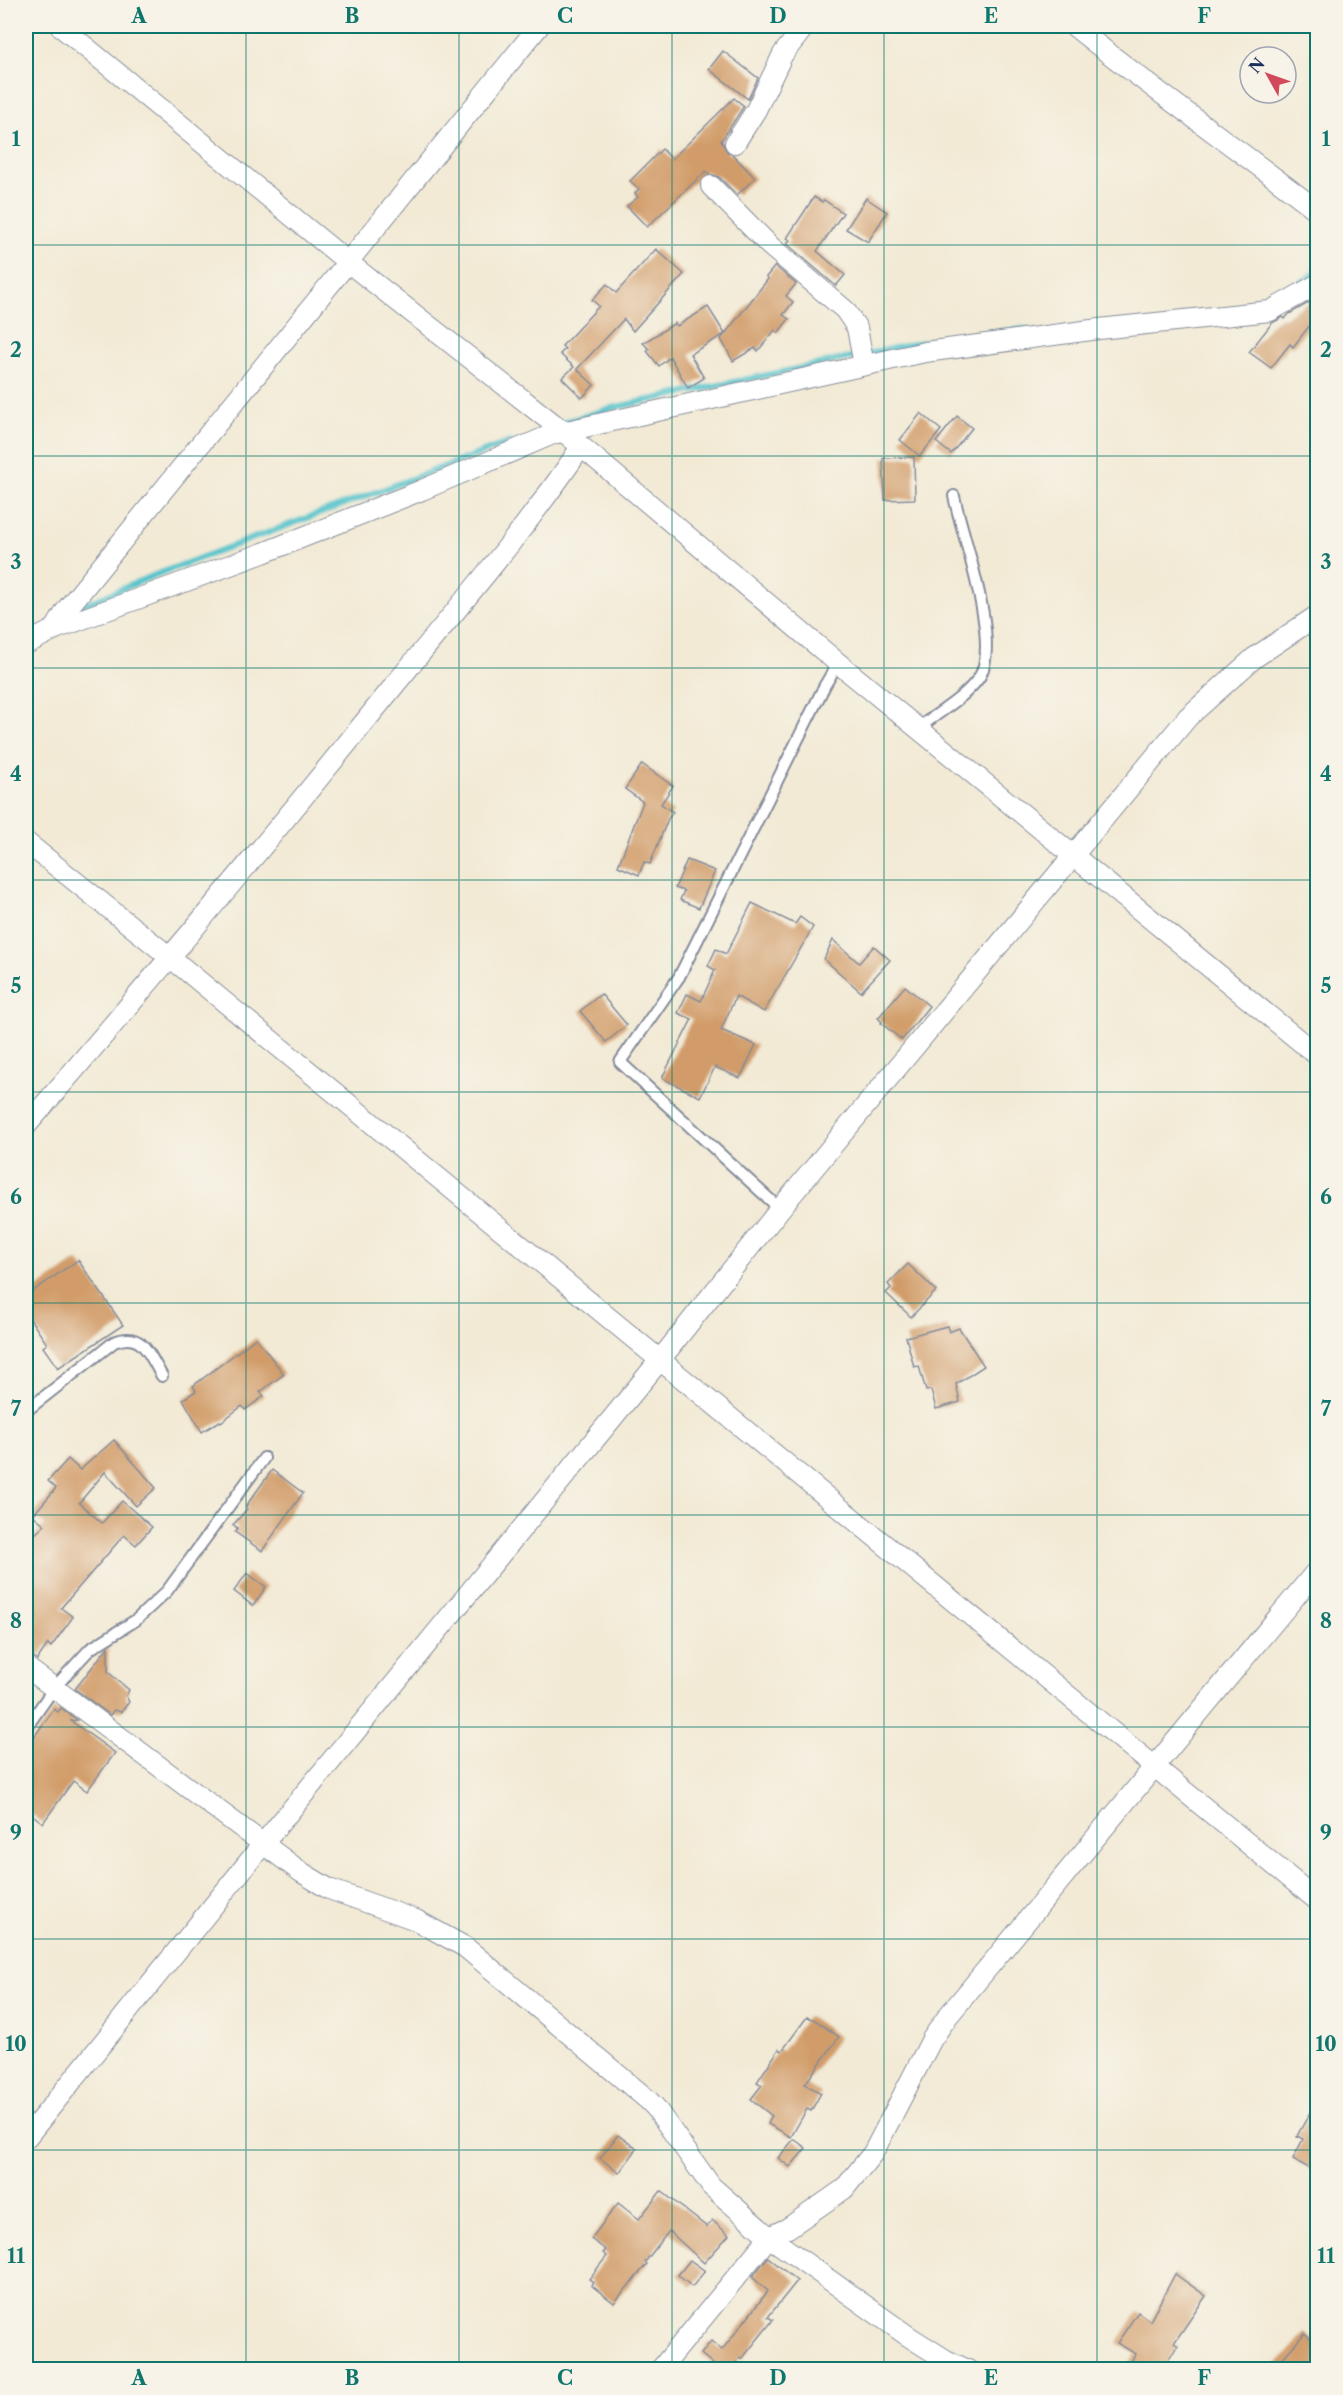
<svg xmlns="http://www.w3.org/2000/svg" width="1343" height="2395" viewBox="0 0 1343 2395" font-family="'Libre Caslon Text',serif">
	<rect width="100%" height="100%" fill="#f7f3e8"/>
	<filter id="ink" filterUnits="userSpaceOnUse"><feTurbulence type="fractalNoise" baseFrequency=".0167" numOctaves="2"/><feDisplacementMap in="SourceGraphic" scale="12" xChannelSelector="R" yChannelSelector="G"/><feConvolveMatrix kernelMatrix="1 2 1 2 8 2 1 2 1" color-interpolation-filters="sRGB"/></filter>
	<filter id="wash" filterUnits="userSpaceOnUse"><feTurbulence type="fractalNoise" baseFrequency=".008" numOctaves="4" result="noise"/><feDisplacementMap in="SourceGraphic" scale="24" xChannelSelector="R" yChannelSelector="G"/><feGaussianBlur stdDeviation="1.35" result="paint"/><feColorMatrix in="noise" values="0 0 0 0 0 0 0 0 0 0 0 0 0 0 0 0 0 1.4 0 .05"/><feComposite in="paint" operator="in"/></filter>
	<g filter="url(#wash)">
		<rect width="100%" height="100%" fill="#f2ead5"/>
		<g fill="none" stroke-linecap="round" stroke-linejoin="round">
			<g stroke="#57c4cd" stroke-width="6">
				<polyline points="1294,287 1318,271"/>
				<polyline points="565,422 616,407 938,339 1026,329"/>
				<polyline points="79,607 155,575 510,442"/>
				<polyline points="26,630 34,626"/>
			</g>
		</g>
		<g id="blocks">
			<g fill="#d19c69">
				<polygon points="723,51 758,78 748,99 709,69"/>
				<polygon points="734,98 744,106 721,141 728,153 733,155 755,178 737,195 719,177 709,174 706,171 647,227 627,206 638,197 635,193 639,189 630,181 662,149 672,159"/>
				<polygon points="814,197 822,202 824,200 843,213 817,251 845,275 836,286 787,244 790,240 787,238"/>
				<polygon points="866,198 887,212 868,242 846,229"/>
				<polygon points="656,249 684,274 633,331 624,319 577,369 594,385 582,398 562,378 574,367 560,354 565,349 562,346 599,306 592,300 607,284 616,293"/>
				<polygon points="775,266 796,284 786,296 793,302 783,315 789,319 778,333 775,330 758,351 755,348 733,361 721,339 768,279 766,277"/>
				<polygon points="1317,298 1317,310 1314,314 1317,316 1293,347 1290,344 1271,368 1249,352 1272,323 1283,317 1285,319 1289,314"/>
				<polygon points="708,307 725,334 690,354 704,378 688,388 670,357 659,366 647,351 649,349 643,343 675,323 677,326"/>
				<polygon points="921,413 941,430 920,456 900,440"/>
				<polygon points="957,416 972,428 951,454 936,442"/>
				<polygon points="914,457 915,499 885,500 883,458"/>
				<polygon points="642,764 673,786 661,804 673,812 668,819 650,864 644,862 639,875 618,866 643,802 625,789"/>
				<polygon points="687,860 715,871 699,908 680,900 684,891 675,888"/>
				<polygon points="752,903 795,924 800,917 813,927 764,1012 736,996 721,1030 756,1045 740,1078 715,1067 700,1097 662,1078 692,1019 678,1013 687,994 701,1001 715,970 708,966 716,949 726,954"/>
				<polygon points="833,940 859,963 874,946 890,960 861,992 824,959"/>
				<polygon points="905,986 929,1006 902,1040 881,1023 882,1022 878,1018"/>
				<polygon points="601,994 627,1025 606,1042 580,1011"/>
				<polygon points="78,1260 123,1325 58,1368 43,1347 47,1344 26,1313 26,1296"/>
				<polygon points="908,1264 936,1291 911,1317 886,1293 891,1288 888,1284"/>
				<polygon points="947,1326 949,1332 959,1328 984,1366 956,1384 960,1402 936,1409 931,1390 926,1391 919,1366 914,1367 906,1337"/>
				<polygon points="256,1338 284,1374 260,1392 264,1396 245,1410 242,1406 221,1422 220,1421 202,1432 183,1399 196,1391 193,1386"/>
				<polygon points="114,1440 156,1488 136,1506 105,1472 79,1503 102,1523 122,1501 152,1527 136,1545 124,1535 61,1608 73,1617 51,1647 48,1644 37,1660 26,1651 26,1644 34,1633 27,1629 36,1617 26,1607 26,1542 45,1525 33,1515 56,1488 48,1481 68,1459 80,1470"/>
				<polygon points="272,1470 303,1493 262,1551 235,1532 238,1528 233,1525 247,1509 246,1506"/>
				<polygon points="247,1573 266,1587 253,1606 234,1591"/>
				<polygon points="108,1647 108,1672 129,1690 126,1696 129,1702 121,1712 114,1710 110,1715 75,1689"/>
				<polygon points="61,1708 77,1720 71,1721 115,1753 87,1791 73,1781 43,1823 26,1810 26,1748 54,1709 58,1712"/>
				<polygon points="807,2017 815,2020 839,2037 805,2084 821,2093 811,2111 807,2109 791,2137 768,2124 772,2116 751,2099 762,2085 757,2082 779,2049 782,2051"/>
				<polygon points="1317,2100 1317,2173 1293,2159 1303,2139 1297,2136"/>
				<polygon points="618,2135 637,2149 619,2173 600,2158"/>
				<polygon points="794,2139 806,2148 790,2167 778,2158"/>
				<polygon points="661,2191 707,2227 712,2220 729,2235 704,2263 669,2231 645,2262 647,2264 614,2303 591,2285 593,2282 589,2279 607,2256 603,2253 606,2250 591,2239 618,2203 639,2219"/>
				<polygon points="768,2257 797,2281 768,2317 773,2320 742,2359 740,2357 731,2370 720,2370 701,2354 711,2341 722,2350 768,2291 752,2277"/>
				<polygon points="690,2260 705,2271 692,2287 678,2275"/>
				<polygon points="1175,2274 1206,2296 1174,2343 1178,2346 1161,2370 1125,2370 1136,2354 1117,2343 1138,2312 1150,2321"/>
				<polygon points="1305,2333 1317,2345 1317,2370 1272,2370"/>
			</g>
		</g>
	</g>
	<g filter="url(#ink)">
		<use href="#blocks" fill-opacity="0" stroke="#868c9a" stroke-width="1.5"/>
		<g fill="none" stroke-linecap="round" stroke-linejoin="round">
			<defs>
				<g id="service">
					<path d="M918,728C938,713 963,699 978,679C1003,646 962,536 954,496"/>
					<polyline points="780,1209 620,1062 679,977 825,685 838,663"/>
					<path d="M26,1411L114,1342C143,1330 149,1355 162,1376"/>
					<polyline points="26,1728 54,1688 90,1649 136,1620 167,1591 264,1458"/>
				</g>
				<g id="minor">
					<polyline points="60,26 349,263 564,432 838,663 1318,1056"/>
					<path d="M1074,26C1153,90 1237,148 1318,211"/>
					<polyline points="735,143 756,110 783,54 805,26"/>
					<polyline points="711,186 770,246 845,310 857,328 864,365"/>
					<polyline points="55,629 67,609 539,26"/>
					<polyline points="26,644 55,629 263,553 422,490 553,434 925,352 1099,329 1270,311 1318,284"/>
					<polyline points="26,842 171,958 1318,1901"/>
					<path d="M26,1126C152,980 276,832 397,682C460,605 526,529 581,447"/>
					<polyline points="26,1667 301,1872 329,1889 416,1920 465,1947 647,2099 655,2107 711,2186 769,2237 908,2336 946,2360 968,2370"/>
					<polyline points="26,2138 263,1844 660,1360 780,1209 1188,717 1254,658 1318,615"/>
					<polyline points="660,2370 769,2237 788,2228 844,2189 873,2153 932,2039 948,2016 1318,1569"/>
				</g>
			</defs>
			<use href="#service" stroke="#868c9a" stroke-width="14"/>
			<use href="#minor" stroke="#868c9a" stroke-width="22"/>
			<use href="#service" stroke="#fff" stroke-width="10"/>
			<use href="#minor" stroke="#fff" stroke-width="20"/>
		</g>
	</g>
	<path fill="none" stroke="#0f766e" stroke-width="1.5" stroke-opacity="0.55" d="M246,26V2370M459,26V2370M672,26V2370M884,26V2370M1097,26V2370M26,245H1318M26,456H1318M26,668H1318M26,880H1318M26,1092H1318M26,1303H1318M26,1515H1318M26,1727H1318M26,1939H1318M26,2150H1318"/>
	<rect width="1343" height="2395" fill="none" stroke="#f7f3e8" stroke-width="66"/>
	<g transform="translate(1268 75) rotate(310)"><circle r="28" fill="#f7f3e8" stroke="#9fa5b1" stroke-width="1.5"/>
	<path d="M0-4.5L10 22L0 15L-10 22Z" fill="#d1495b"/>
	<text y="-9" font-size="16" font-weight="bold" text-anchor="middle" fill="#1b2f5e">N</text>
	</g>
	<rect x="33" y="33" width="1277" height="2329" fill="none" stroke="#0f766e" stroke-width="2"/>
	<g font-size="20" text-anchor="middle" font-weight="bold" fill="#0f766e">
		<text x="139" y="23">A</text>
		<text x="352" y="23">B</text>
		<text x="565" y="23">C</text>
		<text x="778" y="23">D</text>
		<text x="991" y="23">E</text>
		<text x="1204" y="23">F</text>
		<text x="16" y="146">1</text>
		<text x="1326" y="146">1</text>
		<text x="16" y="357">2</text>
		<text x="1326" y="357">2</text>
		<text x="16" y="569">3</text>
		<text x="1326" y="569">3</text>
		<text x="16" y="781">4</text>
		<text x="1326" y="781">4</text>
		<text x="16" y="993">5</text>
		<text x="1326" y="993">5</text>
		<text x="16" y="1204">6</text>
		<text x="1326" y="1204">6</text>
		<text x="16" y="1416">7</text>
		<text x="1326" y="1416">7</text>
		<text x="16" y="1628">8</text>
		<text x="1326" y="1628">8</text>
		<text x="16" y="1840">9</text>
		<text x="1326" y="1840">9</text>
		<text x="16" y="2051">10</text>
		<text x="1326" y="2051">10</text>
		<text x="16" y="2263">11</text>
		<text x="1326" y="2263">11</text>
		<text x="139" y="2385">A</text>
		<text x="352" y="2385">B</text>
		<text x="565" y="2385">C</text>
		<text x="778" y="2385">D</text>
		<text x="991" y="2385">E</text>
		<text x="1204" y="2385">F</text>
	</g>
</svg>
